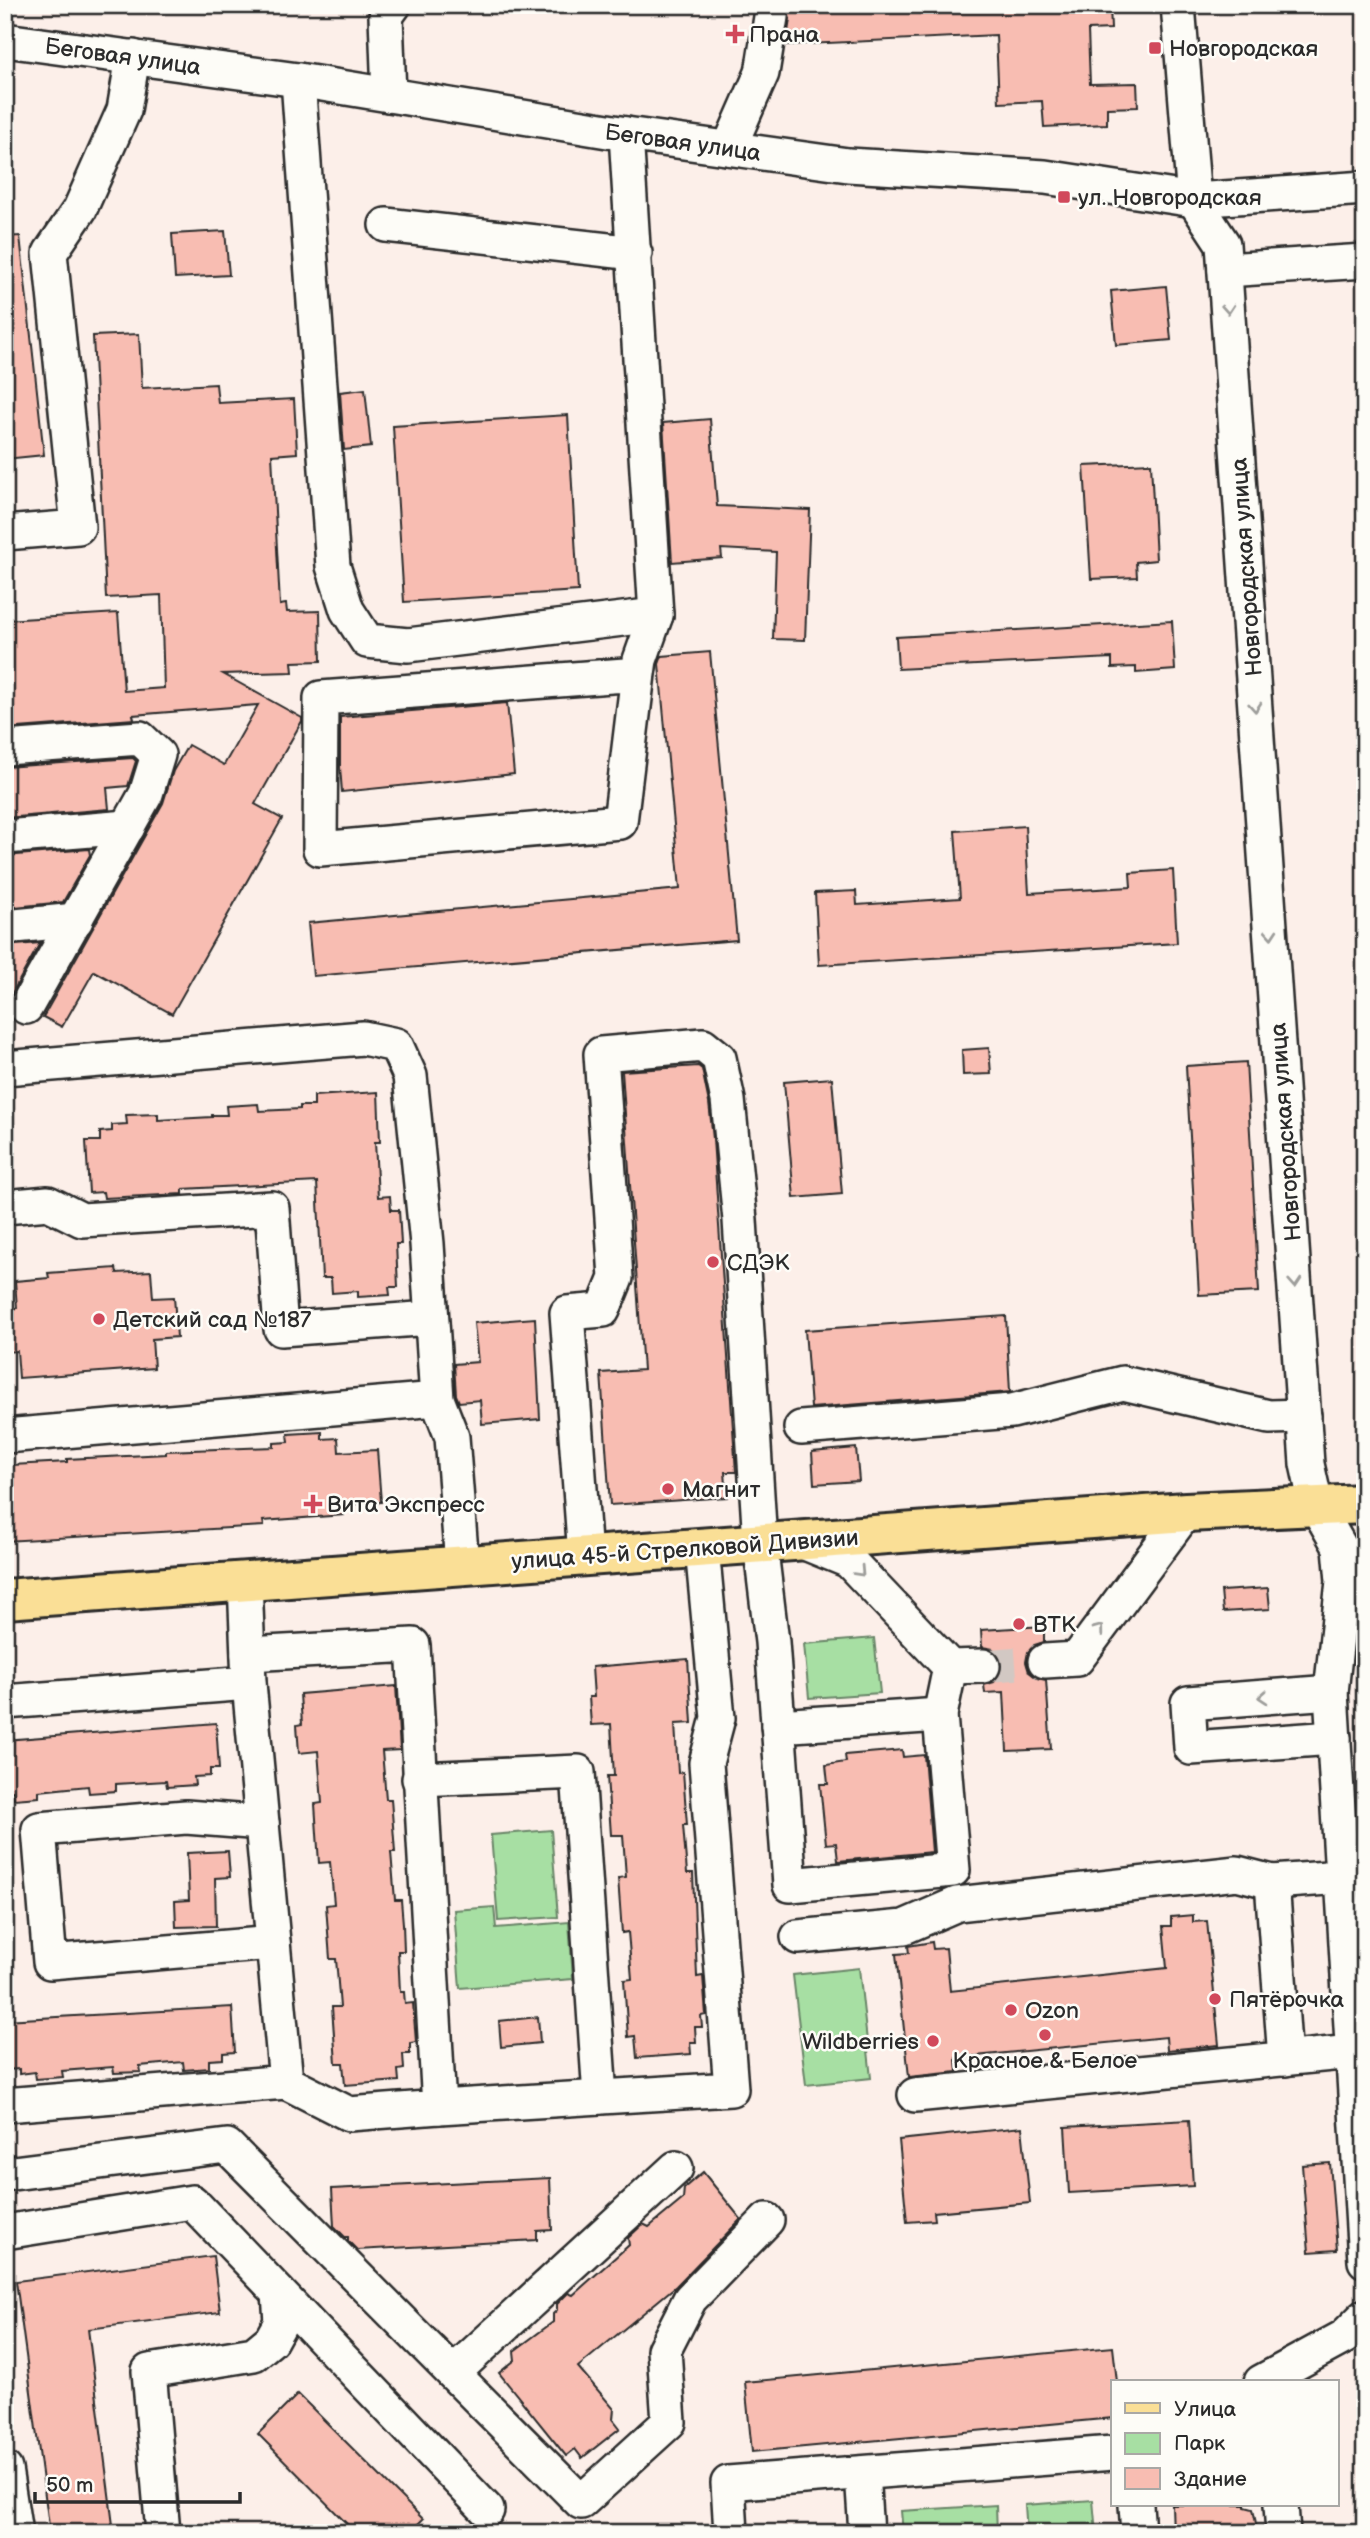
<svg xmlns="http://www.w3.org/2000/svg" width="1370" height="2538" viewBox="0 0 1370 2538" font-family="'Balsamiq Sans',sans-serif">
	<rect width="100%" height="100%" fill="#fcefe9"/>
	<filter id="ink" filterUnits="userSpaceOnUse"><feTurbulence type="fractalNoise" baseFrequency=".0143" numOctaves="2"/><feDisplacementMap in="SourceGraphic" scale="14" xChannelSelector="R" yChannelSelector="G"/><feConvolveMatrix kernelMatrix="1 2 1 2 8 2 1 2 1" color-interpolation-filters="sRGB"/></filter>
	<g filter="url(#ink)">
		<g fill="#a7dfa3" stroke="#698567" stroke-width="2">
			<polygon points="874,1638 880,1693 809,1698 804,1644"/>
			<polygon points="551,1830 558,1917 498,1921 491,1835"/>
			<polygon points="494,1907 496,1928 569,1922 573,1979 460,1988 454,1910"/>
			<polygon points="859,1968 871,2078 806,2085 793,1975"/>
			<polygon points="1093,2500 1096,2533 1027,2533 1025,2505"/>
			<polygon points="996,2505 997,2533 903,2533 901,2511"/>
		</g>
		<g fill="#f8bdb2" stroke="#2b2b2b" stroke-width="2">
			<polygon points="786,5 1110,5 1111,29 1088,30 1090,84 1137,83 1138,107 1107,108 1107,124 1044,127 1042,101 999,103 996,35 786,45 790,19"/>
			<polygon points="225,231 229,275 175,278 172,234"/>
			<polygon points="20,236 44,455 5,459 5,237"/>
			<polygon points="1166,286 1171,340 1116,345 1111,291"/>
			<polygon points="139,334 142,388 216,384 218,403 294,399 297,453 272,455 280,605 286,604 287,612 320,611 321,661 292,662 293,672 223,674 302,718 302,721 255,804 282,819 172,1014 94,971 62,1027 43,1017 163,803 173,771 188,745 224,765 258,705 133,715 134,719 5,729 5,620 118,613 124,691 164,688 161,595 106,598 93,336"/>
			<polygon points="365,389 371,447 344,450 340,392"/>
			<polygon points="568,415 578,591 404,602 393,426"/>
			<polygon points="710,419 717,506 810,510 805,640 773,639 776,552 721,549 722,558 672,562 663,423"/>
			<polygon points="1151,463 1156,560 1136,562 1137,577 1091,579 1084,466"/>
			<polygon points="1172,621 1175,670 1136,673 1136,667 1112,668 1112,658 898,669 896,637"/>
			<polygon points="710,652 737,940 313,976 308,923 680,889 659,664 662,656"/>
			<polygon points="507,703 514,774 342,792 340,767 340,717"/>
			<polygon points="133,758 136,761 128,786 107,788 109,809 5,818 5,767"/>
			<polygon points="1025,826 1029,893 1131,887 1130,873 1173,870 1177,943 819,965 815,893 856,891 857,905 960,898 955,831"/>
			<polygon points="89,849 90,855 63,902 5,908 5,856"/>
			<polygon points="40,943 11,995 5,995 5,946"/>
			<polygon points="989,1048 991,1074 963,1075 962,1050"/>
			<polygon points="1246,1062 1259,1292 1199,1295 1186,1066"/>
			<polygon points="698,1066 702,1069 709,1103 713,1139 736,1472 725,1472 727,1497 610,1505 601,1373 643,1370 622,1071"/>
			<polygon points="832,1078 842,1194 794,1198 784,1082"/>
			<polygon points="378,1092 380,1142 375,1142 378,1197 390,1196 391,1210 399,1210 401,1244 396,1244 398,1287 389,1287 390,1295 358,1297 358,1291 332,1293 331,1278 322,1278 317,1182 183,1189 183,1194 104,1198 103,1192 89,1193 86,1141 100,1141 100,1132 112,1131 112,1125 127,1124 126,1115 158,1114 158,1120 212,1117 212,1115 227,1115 226,1106 258,1104 259,1111 300,1109 300,1106 314,1106 314,1096"/>
			<polygon points="116,1268 117,1273 151,1271 153,1298 174,1297 177,1337 152,1339 154,1368 19,1378 17,1351 5,1352 5,1308 17,1308 15,1281 49,1278 48,1273"/>
			<polygon points="1006,1316 1010,1392 811,1408 805,1330"/>
			<polygon points="535,1318 540,1419 482,1424 480,1400 459,1402 456,1395 454,1364 478,1362 474,1323"/>
			<polygon points="322,1432 322,1439 338,1438 339,1452 377,1450 381,1502 343,1505 344,1515 263,1521 264,1526 5,1541 5,1469 12,1468 12,1465 67,1462 67,1459 166,1454 166,1451 274,1447 274,1443 289,1442 288,1434"/>
			<polygon points="856,1448 859,1481 814,1484 812,1452"/>
			<polygon points="1268,1588 1270,1609 1223,1612 1221,1591"/>
			<polygon points="1044,1626 1044,1642 1034,1645 1028,1652 1026,1662 1029,1672 1037,1678 1046,1680 1051,1749 1007,1751 1004,1692 985,1693 984,1685 994,1682 1000,1676 1002,1665 1000,1656 993,1649 982,1647 981,1630"/>
			<polygon points="688,1659 692,1723 675,1724 678,1773 683,1772 687,1825 683,1825 687,1873 693,1873 697,1977 703,1976 706,2015 701,2016 702,2027 695,2027 696,2042 690,2042 691,2054 637,2058 635,2036 628,2037 624,1980 632,1979 628,1932 622,1933 618,1878 626,1877 623,1835 611,1835 607,1776 614,1776 611,1724 591,1725 589,1697 594,1697 592,1667"/>
			<polygon points="396,1686 400,1750 382,1751 386,1799 391,1799 395,1852 391,1852 395,1900 401,1900 403,1924 404,1951 398,1951 400,1992 404,1992 405,2004 413,2003 416,2042 410,2043 410,2054 403,2054 404,2069 398,2070 399,2081 345,2085 343,2063 336,2063 332,2007 340,2007 336,1959 330,1959 326,1905 334,1904 330,1862 319,1863 315,1804 322,1803 318,1751 299,1753 297,1725 302,1724 300,1694"/>
			<polygon points="216,1723 219,1769 210,1769 210,1776 194,1777 195,1785 167,1787 166,1781 116,1784 116,1791 89,1793 88,1786 39,1791 39,1797 14,1799 13,1791 5,1792 5,1740"/>
			<polygon points="902,1750 903,1757 924,1755 932,1852 838,1861 836,1843 826,1844 820,1784 828,1784 826,1765 846,1762 845,1755"/>
			<polygon points="228,1851 230,1877 215,1878 216,1926 176,1927 175,1901 189,1900 187,1853"/>
			<polygon points="1193,1915 1193,1922 1207,1921 1219,2045 1167,2050 1166,2037 956,2058 957,2072 909,2077 896,1954 909,1953 908,1946 932,1942 933,1949 946,1948 950,1991 1167,1968 1163,1926 1171,1926 1171,1917"/>
			<polygon points="232,2007 235,2052 223,2053 223,2059 209,2060 209,2068 184,2070 183,2062 140,2066 141,2072 114,2073 113,2067 62,2071 63,2077 36,2079 35,2072 19,2074 19,2069 5,2070 5,2020"/>
			<polygon points="538,2017 540,2043 501,2047 499,2021"/>
			<polygon points="1189,2120 1193,2186 1069,2193 1065,2127"/>
			<polygon points="1022,2127 1030,2203 934,2212 935,2220 907,2222 899,2140"/>
			<polygon points="1330,2163 1337,2250 1309,2252 1302,2165"/>
			<polygon points="703,2172 741,2219 676,2286 578,2367 614,2409 613,2419 620,2428 582,2458 575,2449 566,2456 499,2373 515,2360 514,2351 553,2322 553,2314 557,2310 557,2304 568,2293 573,2295 629,2245 628,2238 643,2224 649,2227 683,2199 684,2188"/>
			<polygon points="550,2178 552,2230 537,2231 537,2240 357,2250 348,2241 348,2237 345,2237 334,2226 332,2189"/>
			<polygon points="213,2256 220,2312 88,2329 114,2533 50,2533 16,2281"/>
			<polygon points="1113,2347 1117,2382 1113,2382 1113,2418 752,2452 745,2382"/>
			<polygon points="298,2394 423,2519 409,2533 356,2533 258,2434"/>
			<polygon points="1172,2505 1245,2505 1245,2507 1253,2509 1258,2533 1173,2533"/>
		</g>
		<g fill="none" stroke-linecap="round" stroke-linejoin="round">
			<polyline stroke="#d2c8c3" stroke-width="33" stroke-dasharray="33 17" stroke-linecap="butt" points="983,1666 1045,1661"/>
			<defs>
				<g id="minor">
					<polyline points="1178,5 1194,200 1223,244 1307,1464 1316,1505 1340,1547 1343,1581 1331,1692 1365,2261"/>
					<polyline points="5,40 298,80 626,134 848,165 1045,177 1194,200 1365,188"/>
					<polyline points="298,80 333,566 347,610 367,641 408,645 656,615"/>
					<polyline points="389,95 386,16 394,5"/>
					<polyline points="626,134 656,615 640,660 638,674 620,822 320,849 321,698 638,674"/>
					<polyline points="729,148 762,73 771,17"/>
					<polyline points="386,225 635,253"/>
					<polyline points="1225,270 1365,261"/>
					<polyline points="5,533 78,527 50,253 80,209 124,110 133,57"/>
					<polyline points="5,748 140,738 158,755 146,794 26,1007"/>
					<polyline points="5,837 128,827"/>
					<polyline points="5,927 76,920"/>
					<polyline points="5,1068 363,1038 396,1045 410,1076 427,1244 437,1399 452,1437 462,1565"/>
					<polyline points="5,1207 48,1203 82,1220 272,1208 281,1329 431,1318"/>
					<polyline points="801,1428 1012,1411 1123,1383 1269,1417 1304,1416"/>
					<polyline points="5,1436 437,1399"/>
					<polyline points="800,1541 849,1561 950,1667 983,1666"/>
					<polyline points="585,1556 567,1313 603,1310 616,1278 601,1054 703,1045 719,1058 728,1100 740,1220 760,1543 772,1642 790,1885 953,1870 940,1715 950,1667"/>
					<polyline points="248,1654 413,1645 439,2107 349,2114 286,2082"/>
					<polyline points="1045,1661 1077,1659 1186,1512"/>
					<polyline points="1331,1692 1188,1703 1191,1748 1334,1738"/>
					<polyline points="5,1702 249,1683"/>
					<polyline points="778,1726 940,1715"/>
					<polyline points="419,1779 578,1772 600,2097"/>
					<polyline points="262,1823 186,1817 39,1829 50,1962 273,1943"/>
					<polyline points="798,1937 904,1927 957,1904 1237,1873 1272,1882"/>
					<polyline points="1285,2059 1272,1882 1342,1877"/>
					<polyline points="915,2095 1352,2052"/>
					<polyline points="5,2105 286,2082 249,1683 245,1581"/>
					<polyline points="439,2107 731,2089 706,1763 718,1718 702,1548"/>
					<polyline points="5,2174 227,2146 581,2502 669,2422 664,2350 690,2299 767,2220"/>
					<polyline points="5,2232 192,2202 487,2510"/>
					<polyline points="453,2373 676,2168"/>
					<polyline points="1261,2382 1344,2337 1365,2316"/>
					<polyline points="5,2469 15,2533"/>
					<polyline points="862,2473 866,2533"/>
					<polyline points="1136,2505 1138,2533"/>
					<polyline points="1281,2505 1283,2533"/>
					<polyline points="163,2533 149,2371 254,2354 271,2340 281,2322 279,2293"/>
					<polyline points="731,2533 728,2483 1113,2453"/>
				</g>
				<polyline id="major" points="5,1599 1186,1512 1365,1504"/>
			</defs>
			<use href="#minor" stroke="#2b2b2b" stroke-width="38"/>
			<use href="#major" stroke="#2b2b2b" stroke-width="44"/>
			<use href="#minor" stroke="#fdfcf7" stroke-width="33"/>
			<use href="#major" stroke="#fadf96" stroke-width="38"/>
		</g>
		<defs><path id="oneway-chevron" d="M-2-3.5L2.5 0L-2 3.5" fill="none" stroke-width="1.6" stroke-linecap="round" stroke-linejoin="round" transform="scale(1.75)"/></defs>
		<g stroke="#9e9e9b">
			<use href="#oneway-chevron" transform="translate(1228 309) rotate(86)"/>
			<use href="#oneway-chevron" transform="translate(1255 707) rotate(86)"/>
			<use href="#oneway-chevron" transform="translate(1271 934) rotate(86)"/>
			<use href="#oneway-chevron" transform="translate(1295 1283) rotate(86)"/>
			<use href="#oneway-chevron" transform="translate(860 1572) rotate(47)"/>
			<use href="#oneway-chevron" transform="translate(1099 1629) rotate(-53)"/>
			<use href="#oneway-chevron" transform="translate(1263 1697) rotate(176)"/>
		</g>
	</g>
	<g fill="#d1495b" stroke="#fdfcf7" stroke-width="2.5">
		<path d="M731.5 23.5h7v7h7v7h-7v7h-7v-7h-7v-7h7z"/>
		<rect x="1148" y="41" width="14" height="14" rx="3.5"/>
		<rect x="1057" y="190" width="14" height="14" rx="3.5"/>
		<circle cx="713" cy="1262" r="7"/>
		<circle cx="99" cy="1319" r="7"/>
		<circle cx="668" cy="1489" r="7"/>
		<path d="M309.5 1493.5h7v7h7v7h-7v7h-7v-7h-7v-7h7z"/>
		<circle cx="1019" cy="1624" r="7"/>
		<circle cx="1215" cy="1999" r="7"/>
		<circle cx="1011" cy="2010" r="7"/>
		<circle cx="1045" cy="2035" r="7"/>
		<circle cx="933" cy="2041" r="7"/>
	</g>
	<g text-anchor="middle" stroke-width="5" stroke-linejoin="round" paint-order="stroke">
		<g font-size="23" fill="#2b2b2b" stroke="#fdfcf7" text-anchor="start">
			<text x="749" y="42">Прана</text>
			<text x="1169" y="56">Новгородская</text>
			<text x="1078" y="205">ул. Новгородская</text>
			<text x="727" y="1270">СДЭК</text>
			<text x="113" y="1327">Детский сад №187</text>
			<text x="682" y="1497">Магнит</text>
			<text x="327" y="1512">Вита Экспресс</text>
			<text x="1033" y="1632">ВТК</text>
			<text x="1229" y="2007">Пятёрочка</text>
			<text x="1025" y="2018">Ozon</text>
			<text x="919" y="2049" text-anchor="end">Wildberries</text>
			<text x="1045" y="2068" text-anchor="middle">Красное &amp; Белое</text>
		</g>
		<g font-size="23" fill="#2b2b2b" stroke="#fdfcf7">
			<text transform="translate(123 56) rotate(8)" y="8">Беговая улица</text>
			<text transform="translate(683 142) rotate(8)" y="8">Беговая улица</text>
			<text transform="translate(1246 567) rotate(-94)" y="8">Новгородская улица</text>
			<text transform="translate(1285 1132) rotate(-94)" y="8">Новгородская улица</text>
			<text transform="translate(685 1549) rotate(-4)" y="8">улица 45-й Стрелковой Дивизии</text>
		</g>
	</g>
	<rect width="1370" height="2538" fill="none" stroke="#fdfcf7" stroke-width="28"/>
	<rect x="14" y="14" width="1342" height="2510" fill="none" stroke="#2b2b2b" stroke-width="2.5" filter="url(#ink)"/>
	<rect x="1111" y="2380" width="228" height="126" fill="#fdfcf7" stroke="#a9a8a5" stroke-width="2"/>
	<rect x="1125" y="2403" width="35" height="10" fill="#fadf96" stroke="#a9a8a5" stroke-width="2"/>
	<text x="1174" y="2416" font-size="21" fill="#2b2b2b">Улица</text>
	<rect x="1125" y="2433" width="35" height="21" fill="#a7dfa3" stroke="#a9a8a5" stroke-width="2"/>
	<text x="1174" y="2450" font-size="21" fill="#2b2b2b">Парк</text>
	<rect x="1125" y="2468" width="35" height="21" fill="#f8bdb2" stroke="#a9a8a5" stroke-width="2"/>
	<text x="1174" y="2486" font-size="21" fill="#2b2b2b">Здание</text>
	<path d="M35 2492v10h205v-10" fill="none" stroke="#2b2b2b" stroke-width="3.5"/>
	<text x="46" y="2492" font-size="21" fill="#2b2b2b" stroke="#fdfcf7" stroke-width="5" paint-order="stroke">50 m</text>
</svg>
